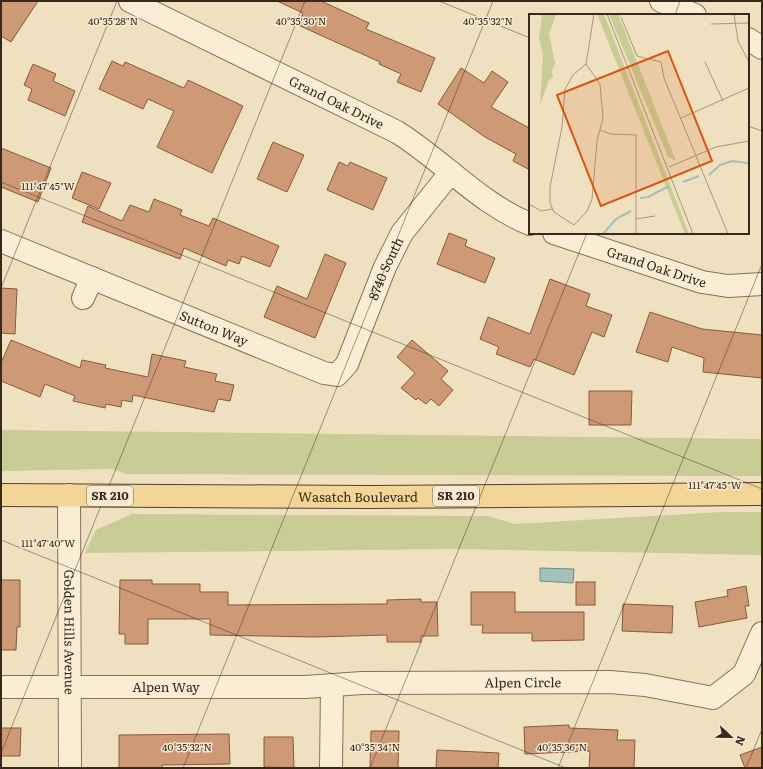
<svg xmlns="http://www.w3.org/2000/svg" width="763" height="769" viewBox="0 0 763 769" font-family="Literata,serif">
	<rect width="100%" height="100%" fill="#efe0c0"/>
	<g fill="#c7cd94">
		<polygon points="1,430 762,439 762,476 126,474 112,469 1,471"/>
		<polygon points="721,512 762,512 762,555 453,549 85,553 96,530 132,514 488,516 515,524"/>
	</g>
	<polygon fill="#a3c1b8" stroke="#6a8f85" points="540,568 574,569 573,583 540,581"/>
	<g fill="#ce9975" stroke="#885a3d">
		<polygon points="1,1 38,1 11,42 1,36"/>
		<polygon points="277,1 321,1 369,23 366,29 435,58 421,92 397,82 401,74 379,64 380,62 298,25 303,13"/>
		<polygon points="112,61 123,66 125,62 184,88 188,80 243,106 212,173 157,147 174,111 148,99 143,109 99,89"/>
		<polygon points="33,64 56,74 53,81 75,91 65,116 28,100 32,89 24,85"/>
		<polygon points="461,68 484,83 492,71 508,82 491,107 529,128 530,126 530,170 513,161 516,154 485,137 438,104"/>
		<polygon points="273,142 304,155 287,192 257,179"/>
		<polygon points="1,148 51,168 38,202 1,187"/>
		<polygon points="339,162 348,166 350,162 387,178 373,210 327,190"/>
		<polygon points="82,172 111,183 99,209 72,198"/>
		<polygon points="154,199 182,210 180,215 209,226 213,218 279,246 270,267 242,256 239,264 228,260 226,266 184,248 180,259 82,222 88,206 122,221 130,205 149,212"/>
		<polygon points="449,233 467,240 465,246 495,258 485,283 437,264"/>
		<polygon points="325,254 346,263 315,338 264,317 277,286 307,299"/>
		<polygon points="550,279 590,294 586,306 612,315 604,337 592,332 574,375 534,359 530,367 496,354 499,347 480,339 488,317 530,334"/>
		<polygon points="1,288 17,289 15,334 1,333"/>
		<polygon points="650,312 702,329 762,335 762,378 703,372 704,358 672,347 668,362 636,352"/>
		<polygon points="11,340 80,368 82,360 106,365 105,368 148,377 152,354 186,361 184,367 217,374 215,381 234,385 230,401 218,399 214,412 133,395 132,402 122,400 121,407 106,404 105,408 73,401 75,396 45,384 40,397 1,381 1,363"/>
		<polygon points="412,340 448,371 441,379 453,390 439,406 431,399 426,404 418,398 416,400 401,388 415,373 397,357"/>
		<polygon points="589,391 632,391 631,425 589,425"/>
		<polygon points="1,580 20,580 20,627 17,627 16,650 1,650"/>
		<polygon points="120,580 152,580 152,584 200,584 200,592 228,592 228,605 387,604 387,600 421,599 421,602 437,602 438,636 421,636 421,642 387,642 387,635 315,637 210,635 210,619 148,619 148,644 125,644 125,634 119,634"/>
		<rect x="576" y="582" width="19" height="23"/>
		<polygon points="746,586 749,606 745,606 747,618 699,627 695,602 728,596 727,590"/>
		<polygon points="471,592 515,592 515,612 584,612 584,640 532,641 532,633 482,633 483,625 471,625"/>
		<polygon points="623,604 673,606 672,633 622,631"/>
		<polygon points="569,725 569,728 618,730 617,740 635,740 634,768 589,768 590,751 525,754 524,727"/>
		<polygon points="1,728 21,728 20,756 1,756"/>
		<polygon points="371,731 399,731 398,768 370,768"/>
		<polygon points="229,734 230,764 162,765 162,768 119,768 119,735"/>
		<polygon points="264,737 293,737 294,768 264,767"/>
		<polygon points="762,747 762,768 745,768 740,755"/>
		<polygon points="437,750 499,753 498,768 436,768"/>
	</g>
	<g fill="none" stroke-linecap="round" stroke-linejoin="round">
		<defs>
			<g id="minor">
				<path id="s1" d="M130,1L397,132C442,160 480,204 530,224"/>
				<polyline points="661,1 695,15"/>
				<polyline points="748,39 762,48"/>
				<path id="s2" d="M554,233L702,282L728,286L762,284"/>
				<path id="s3" d="M1,241L324,373L337,375L347,364L385,267L402,233L451,172"/>
				<polyline points="83,298 92,278"/>
				<path id="s4" d="M69,495L70,768"/>
				<path id="s5" d="M1,687H305L362,683L610,682L645,685L713,698L744,674L762,633"/>
				<polyline points="331,768 332,686"/>
			</g>
			<g id="major">
				<path id="s6" d="M1,495L369,497L762,494"/>
			</g>
		</defs>
		<use href="#minor" stroke="#887158" stroke-width="24"/>
		<use href="#major" stroke="#563f2c" stroke-width="24"/>
		<use href="#minor" stroke="#f9eed4" stroke-width="22"/>
		<use href="#major" stroke="#f3d597" stroke-width="22"/>
	</g>
	<path fill="none" stroke="#38291d" stroke-width="1" stroke-opacity="0.45" d="M439,1L530,38M675,15L680,1M748,126L762,131M1,182L762,489M1,288L117,1M1,540L566,768M1,753L305,1M183,768L493,1M370,768L587,233M558,768L762,264M746,768L762,729"/>
	<g text-anchor="middle" stroke-width="3" stroke-linejoin="round" paint-order="stroke">
		<g fill="#f6ead0" stroke="#716353" stroke-width="1">
			<rect x="87" y="486" width="46" height="20" rx="3"/>
			<rect x="433" y="486" width="46" height="20" rx="3"/>
		</g>
		<g font-size="12" font-weight="bold" fill="#38291d">
			<text x="110" y="500">SR 210</text>
			<text x="456" y="500">SR 210</text>
		</g>
		<g font-size="13" fill="#38291d" stroke="#f6ead0">
			<text dy="5" stroke="none"><textPath href="#s1" startOffset="230">Grand Oak Drive</textPath></text>
			<text dy="5" stroke="none"><textPath href="#s2" startOffset="108">Grand Oak Drive</textPath></text>
			<text dy="5" stroke="none"><textPath href="#s3" startOffset="480">8740 South</textPath></text>
			<text dy="5" stroke="none"><textPath href="#s3" startOffset="230">Sutton Way</textPath></text>
			<text dy="5" stroke="none"><textPath href="#s6" startOffset="357">Wasatch Boulevard</textPath></text>
			<text dy="5" stroke="none"><textPath href="#s4" startOffset="137">Golden Hills Avenue</textPath></text>
			<text dy="5" stroke="none"><textPath href="#s5" startOffset="522">Alpen Circle</textPath></text>
			<text dy="5" stroke="none"><textPath href="#s5" startOffset="165">Alpen Way</textPath></text>
		</g>
	</g>
	<g transform="translate(529 14)">
		<rect width="220" height="220" fill="#efe0c0"/>
		<path d="M13,0H27L20,20L26,49L23,57L24,63L20,66L11,91L14,41L10,25ZM68,0H75L160,220H156ZM80,0H89L147,147L139,143Z" fill="#c7cd94"/>
		<path fill="none" stroke="#a3c1b8" stroke-width="2" d="M180,161L191,151L203,147L219,149M154,168L170,162M111,184L119,183L140,172M74,220L87,205L102,197"/>
		<path fill="none" stroke="#a6977f" stroke-width="1" d="M78,0L164,220M205,0L209,27L220,48M92,3L108,42L132,48L135,64L199,220M182,10L220,9M176,48L194,87M57,50L71,70L74,104L68,127L63,185L58,197L45,211L25,198L21,189V173L33,113L36,75L44,61L57,50L65,0M152,104L220,74M71,116L82,120L107,121V220M140,153L187,133L220,127M0,190L12,197L23,195M107,205L126,202"/>
		<path fill="#d6540e" fill-opacity="0.15" stroke="#d6540e" stroke-width="2" d="M139,37L183,147L72,192L28,81Z"/>
		<rect width="220" height="220" fill="none" stroke="#38291d" stroke-width="2"/>
	</g>
	<g font-size="10" text-anchor="middle" fill="#38291d" stroke="#f6ead0" stroke-width="3" stroke-linejoin="round" paint-order="stroke">
		<text x="113" y="25">40°35'28"N</text>
		<text x="301" y="25">40°35'30"N</text>
		<text x="488" y="25">40°35'32"N</text>
		<text x="48" y="190">111°47'45"W</text>
		<text x="715" y="489">111°47'45"W</text>
		<text x="48" y="547">111°47'40"W</text>
		<text x="187" y="751">40°35'32"N</text>
		<text x="375" y="751">40°35'34"N</text>
		<text x="562" y="751">40°35'36"N</text>
	</g>
	<rect width="763" height="769" fill="none" stroke="#38291d" stroke-width="4"/>
	<g transform="translate(731 737) rotate(112)" stroke="#f6ead0" stroke-width="3" paint-order="stroke">
	<path d="M0-3L7 15L0 10L-7 15Z" fill="#38291d"/>
	<text y="-6" font-size="11" font-weight="bold" text-anchor="middle" fill="#38291d">N</text>
	</g>
</svg>
